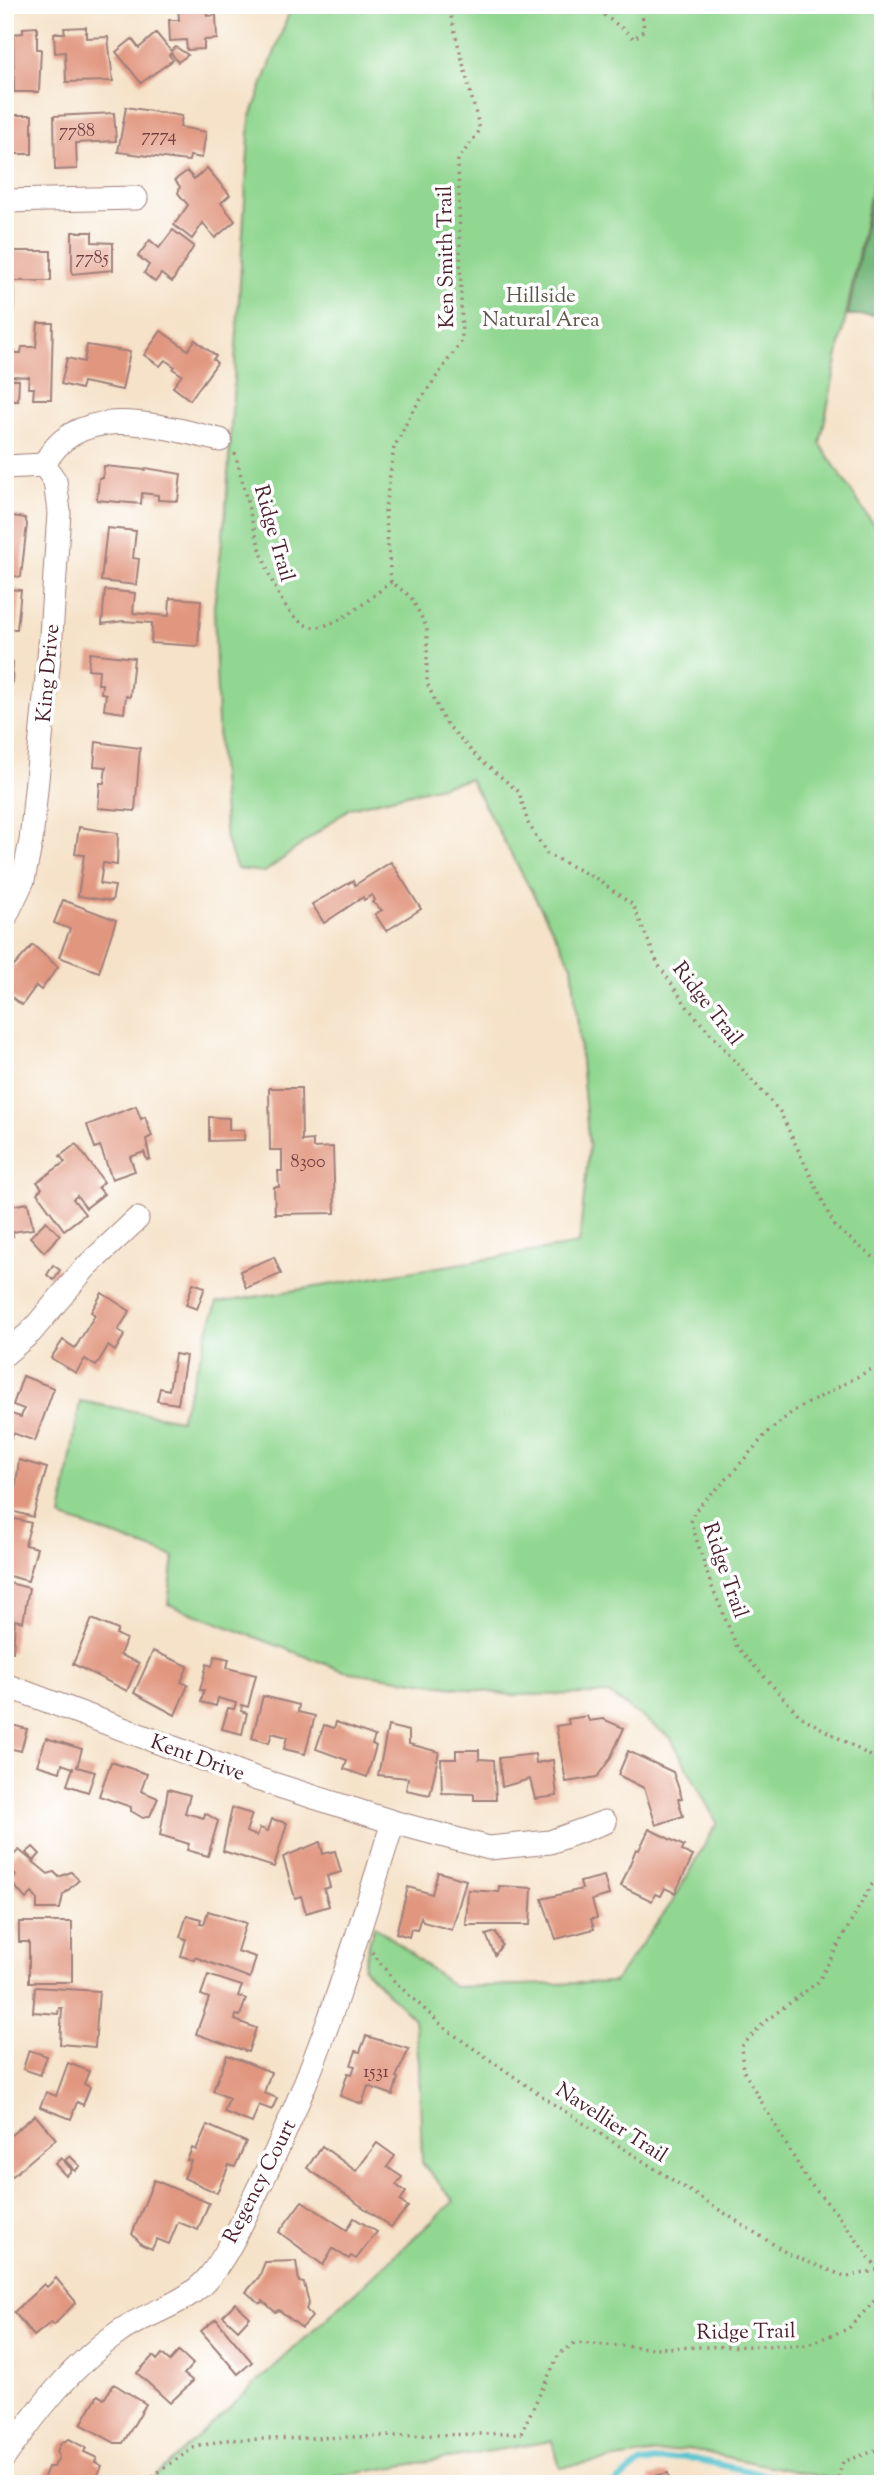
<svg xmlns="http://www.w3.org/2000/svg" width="888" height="2489" viewBox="0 0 888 2489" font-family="'Sorts Mill Goudy',serif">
	<rect width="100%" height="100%" fill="#fff"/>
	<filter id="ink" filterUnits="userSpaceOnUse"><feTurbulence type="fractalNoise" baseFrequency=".0143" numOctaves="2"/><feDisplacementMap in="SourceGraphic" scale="14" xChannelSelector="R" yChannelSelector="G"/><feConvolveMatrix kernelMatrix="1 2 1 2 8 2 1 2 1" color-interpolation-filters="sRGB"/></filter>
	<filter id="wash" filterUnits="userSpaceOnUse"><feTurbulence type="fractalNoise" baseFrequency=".00686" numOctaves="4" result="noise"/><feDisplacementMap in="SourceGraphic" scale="28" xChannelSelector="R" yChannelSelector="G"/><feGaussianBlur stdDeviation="1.57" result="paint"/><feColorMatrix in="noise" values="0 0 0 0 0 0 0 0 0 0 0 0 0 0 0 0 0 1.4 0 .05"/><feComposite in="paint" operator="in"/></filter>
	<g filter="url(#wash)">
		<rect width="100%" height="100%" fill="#f5e2c8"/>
		<polygon fill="#91d791" stroke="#6e7b5e" stroke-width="2" points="292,5 883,5 883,131 820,444 883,539 883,2484 856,2484 687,2449 560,2467 552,2441 291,2484 147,2484 454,2201 422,2163 419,2062 414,2019 363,1968 374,1925 454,1987 614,1982 673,1901 717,1823 671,1738 609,1694 511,1695 344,1671 168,1604 174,1557 61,1517 80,1401 180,1420 217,1303 579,1244 589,1146 572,965 470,779 350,808 265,872 237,869 226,840 219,753 214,607 226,509 250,119"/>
		<polygon fill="#74b87b" stroke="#5f6c53" stroke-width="2" points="883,136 883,315 848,315"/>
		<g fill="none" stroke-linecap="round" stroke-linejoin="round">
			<polyline stroke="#56c3cf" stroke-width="6" points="614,2484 641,2463 685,2457 807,2484"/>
		</g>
		<g id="blocks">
			<g fill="#e1967f">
				<polygon points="178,5 206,5 207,16 216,15 217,39 204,40 204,49 187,50 186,40 170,41 169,20 179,20"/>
				<polygon points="37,27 37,49 41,49 39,92 14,92 13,34 23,33 23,28"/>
				<polygon points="86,27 86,38 108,37 113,81 66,82 65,52 55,53 54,33 65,33 64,28"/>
				<polygon points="156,33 171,51 176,47 188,55 178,62 171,53 169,55 173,60 141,83 116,52 132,39 139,48"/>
				<polygon points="5,73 11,73 12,95 5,96"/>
				<polygon points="126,107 182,116 180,127 206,132 202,158 190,156 189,161 179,160 118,152"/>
				<polygon points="114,113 116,141 76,143 77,169 55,170 54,116"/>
				<polygon points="13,115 32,115 32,154 12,154 12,144 5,144 5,118 12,119"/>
				<polygon points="207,168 230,195 221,203 235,221 215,238 203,223 192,239 174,225 188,205 178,193 180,187 175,180 187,171 194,179"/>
				<polygon points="173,230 194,246 172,282 161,274 155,282 144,273 149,265 138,256 150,240 159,248"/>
				<polygon points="72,232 92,232 92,242 113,243 113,270 72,274"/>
				<rect x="5" y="251" width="46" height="30"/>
				<rect x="5" y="288" width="9" height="22"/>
				<polygon points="38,323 53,323 51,399 33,399 34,388 28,388 29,377 11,376 12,353 21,353 22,347 36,347"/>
				<polygon points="161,331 188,350 195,340 216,356 213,359 217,363 190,400 173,387 182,375 173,369 175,367 165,360 160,366 144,355"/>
				<polygon points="87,345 130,352 122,390 83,382 81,389 61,384 67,358 84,362"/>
				<polygon points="5,380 19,380 18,401 5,401"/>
				<polygon points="104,466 145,470 146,468 181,474 178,501 158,500 158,495 142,493 141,504 97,500 99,478 103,478"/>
				<polygon points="12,516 25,518 27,524 21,577 5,575 5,521 11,522"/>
				<polygon points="107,528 136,531 133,558 139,559 136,585 101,581"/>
				<polygon points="5,589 21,590 17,629 9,629 7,651"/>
				<polygon points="105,590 135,593 133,613 169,616 170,598 201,600 198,646 151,643 152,623 123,621 102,624"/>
				<polygon points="90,653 134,658 130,697 126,696 124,713 104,710 106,694 101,693 102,684 98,684 99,670 88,669"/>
				<polygon points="5,661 13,662 12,684 5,684"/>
				<polygon points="96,742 140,748 135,811 98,808 100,783 104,783 106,767 94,766"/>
				<polygon points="79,827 118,833 117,865 103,863 100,884 115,886 112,901 78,896 84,855 75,854"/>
				<polygon points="391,862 421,909 386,931 375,914 382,910 372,902 375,900 372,895 364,900 363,897 324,923 312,904 353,881 355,885"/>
				<polygon points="63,900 116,920 99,972 59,957 70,929 54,923"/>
				<polygon points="33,945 58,967 41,990 36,986 22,1005 5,992 5,976"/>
				<polygon points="269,1088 301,1088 302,1141 313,1140 313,1148 333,1147 335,1213 275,1214 274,1187 279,1187 278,1171 282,1171 282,1150 270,1150"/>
				<polygon points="136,1106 141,1119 145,1117 152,1136 146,1139 150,1159 147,1160 144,1152 130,1157 135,1171 112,1179 100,1146 95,1148 87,1125"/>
				<polygon points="209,1117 229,1118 229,1130 244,1130 244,1140 209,1141"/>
				<polygon points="76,1144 104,1182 98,1187 104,1194 86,1208 77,1196 73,1199 85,1214 64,1230 37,1193 42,1188 37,1182 65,1162 60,1156"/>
				<polygon points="28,1203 33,1229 12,1232 13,1236 5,1238 5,1207"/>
				<polygon points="46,1221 60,1235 44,1252 30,1237"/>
				<polygon points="274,1257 281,1274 246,1288 240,1271"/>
				<polygon points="53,1265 60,1270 54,1280 47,1275"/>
				<polygon points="193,1283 205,1287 197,1309 186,1305"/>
				<polygon points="102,1293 130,1311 118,1330 125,1334 115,1351 108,1346 96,1366 85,1359 76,1373 51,1358 63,1340 75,1348 95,1315 91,1312"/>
				<polygon points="175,1354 186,1356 178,1404 157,1401 160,1388 169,1390"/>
				<polygon points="23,1376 54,1388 35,1441 13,1433 9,1444 5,1442 5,1412 21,1417 24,1409 13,1405"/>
				<polygon points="19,1460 47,1468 33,1517 5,1509 5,1489 15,1492"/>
				<polygon points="8,1517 31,1523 25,1545 37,1548 28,1581 5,1575"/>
				<polygon points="5,1582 29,1588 23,1622 15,1620 13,1652 5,1651"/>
				<polygon points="92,1619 118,1630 116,1634 126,1639 120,1655 139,1663 127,1691 73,1664"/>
				<polygon points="153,1651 188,1666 181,1682 188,1685 175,1715 134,1693"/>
				<polygon points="215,1656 229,1659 227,1668 256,1675 248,1707 242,1705 241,1711 247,1713 242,1734 222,1729 228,1708 234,1709 236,1703 218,1698 216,1706 201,1702 204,1690 200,1690 207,1664 212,1666"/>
				<polygon points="263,1696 299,1705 298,1712 315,1716 305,1754 284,1749 287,1737 272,1733 269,1743 252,1738"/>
				<polygon points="587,1716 589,1721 603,1719 624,1728 610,1759 597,1777 566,1782 556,1726 569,1724 568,1719"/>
				<polygon points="5,1719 9,1720 8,1724 27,1729 21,1751 5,1747"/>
				<polygon points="336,1722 375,1736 372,1744 376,1746 367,1777 344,1769 347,1760 316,1749 324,1725 334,1728"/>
				<polygon points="388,1726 409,1731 409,1744 439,1752 430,1795 406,1790 408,1778 378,1775"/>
				<polygon points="46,1738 82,1749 77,1767 95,1772 88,1792 67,1785 73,1768 62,1764 60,1772 37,1765"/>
				<polygon points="456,1750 479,1750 479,1759 494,1760 496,1800 474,1800 474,1794 442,1793 441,1759 456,1759"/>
				<polygon points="628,1751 673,1772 682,1798 678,1799 683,1816 656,1825 644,1788 618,1775"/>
				<polygon points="535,1754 536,1763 553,1760 557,1796 535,1799 530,1779 502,1787 499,1758"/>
				<polygon points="111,1762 147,1774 141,1791 158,1798 150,1816 143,1818 131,1811 131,1807 99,1796"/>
				<polygon points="168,1789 190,1795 185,1813 204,1818 205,1813 218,1821 208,1856 187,1850 189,1844 160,1835"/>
				<polygon points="232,1808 252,1814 246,1832 257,1836 260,1828 268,1831 272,1819 287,1823 274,1867 223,1851"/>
				<polygon points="649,1829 684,1846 682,1851 693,1856 675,1893 665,1888 661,1896 655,1894 652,1901 621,1886 636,1849 639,1850"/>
				<polygon points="320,1842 323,1854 335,1851 341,1872 327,1876 330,1887 324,1889 329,1906 306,1913 301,1896 295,1898 283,1857"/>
				<polygon points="33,1847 40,1854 34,1861 26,1853"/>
				<polygon points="19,1850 48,1874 54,1872 59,1877 71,1872 79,1880 63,1895 60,1909 37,1909 37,1899 32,1893 26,1899 10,1881 16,1875 5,1863"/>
				<polygon points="438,1872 466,1880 452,1930 423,1922 421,1917 417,1930 411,1929 409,1937 396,1933 408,1887 432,1894"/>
				<polygon points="604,1876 609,1895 592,1900 597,1918 591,1919 594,1929 556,1939 542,1899 582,1889 580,1882"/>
				<polygon points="499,1886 532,1888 530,1925 466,1925 468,1890 499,1892"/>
				<polygon points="208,1911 246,1923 237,1951 256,1957 250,1978 195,1957 194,1960 181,1956 186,1939 180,1937 187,1915 201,1919 200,1923 204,1924"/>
				<polygon points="19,1922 72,1922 72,1982 29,1982 29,1942 19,1942"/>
				<polygon points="496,1932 502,1945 495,1955 486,1935"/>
				<polygon points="208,1975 242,1986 238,1996 246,1999 240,2016 236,2015 235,2020 256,2028 248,2052 196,2034 209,1998 201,1995"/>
				<polygon points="35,1987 99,1991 95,2047 60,2044 62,2008 59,2008 58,2014 33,2012"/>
				<polygon points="366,2036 409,2049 396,2077 398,2078 393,2095 368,2086 362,2104 340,2096 348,2073 352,2074 355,2066 351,2065 356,2051 360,2052"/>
				<polygon points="29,2050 47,2056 40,2075 23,2069"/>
				<polygon points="227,2055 271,2072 264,2093 277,2098 272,2110 259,2105 252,2123 224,2112 229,2098 213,2091"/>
				<polygon points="68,2063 89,2071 84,2084 90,2087 83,2105 77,2102 71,2119 40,2107 46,2092 56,2096"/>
				<polygon points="35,2115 56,2139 9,2179 5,2175 5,2140"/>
				<polygon points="207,2125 246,2142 235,2167 229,2165 217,2193 184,2178 191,2161 187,2160 192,2148 196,2150"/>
				<polygon points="377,2143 395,2156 387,2167 402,2177 396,2185 406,2192 400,2201 408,2207 391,2227 307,2168 322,2146 356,2171"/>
				<polygon points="70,2156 80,2166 75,2171 65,2160"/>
				<polygon points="61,2158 72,2170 66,2176 55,2164"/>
				<polygon points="154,2180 209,2203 198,2230 178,2222 169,2244 157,2239 152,2249 142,2245 132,2234"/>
				<polygon points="302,2201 347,2230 354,2218 377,2232 356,2259 351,2256 349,2259 333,2249 323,2265 279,2232"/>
				<polygon points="296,2261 299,2282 304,2283 309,2303 306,2309 312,2317 302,2328 279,2310 275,2312 263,2301 260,2304 246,2292 259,2277 265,2262"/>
				<polygon points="56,2278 76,2302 54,2325 51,2322 34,2336 14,2312 44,2284 47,2287"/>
				<polygon points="235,2303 250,2317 238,2330 223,2316"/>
				<polygon points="216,2319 252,2362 238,2374 201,2331"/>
				<polygon points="179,2351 193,2364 184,2374 193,2381 170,2403 137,2373 153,2356 157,2360 162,2354 170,2361"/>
				<polygon points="114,2384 146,2404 123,2443 115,2443 81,2424 98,2395 104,2399"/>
				<polygon points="69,2439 86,2448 84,2452 97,2458 95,2462 102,2466 94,2483 87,2479 84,2484 41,2484 48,2467 54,2467 59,2457 57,2451 61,2443"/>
				<polygon points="668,2473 671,2484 650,2484 649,2477"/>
			</g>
		</g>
	</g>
	<g filter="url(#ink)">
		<use href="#blocks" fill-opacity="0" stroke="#a0807a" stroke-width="2"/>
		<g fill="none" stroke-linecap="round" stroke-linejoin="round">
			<defs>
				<g id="minor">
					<polyline points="5,201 136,198"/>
					<path d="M44,465C77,398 163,427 220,440"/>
					<polyline points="5,467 44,465"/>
					<polyline points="5,918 23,880 31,841 51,636 59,512 55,481 44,465"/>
					<polyline points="5,1354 31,1332 85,1268 137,1219"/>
					<polyline points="5,1685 257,1779 393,1822 489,1848 550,1842 605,1822"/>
					<path d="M5,2456C38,2410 72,2365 119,2332C147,2312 186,2305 209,2277C229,2253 244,2218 258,2189C317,2072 354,1947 393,1822"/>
				</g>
			</defs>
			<use href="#minor" stroke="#a0807a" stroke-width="25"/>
			<g stroke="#a0807a" stroke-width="3.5" stroke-dasharray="2 5" stroke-linecap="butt">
				<path d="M594,5C606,19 622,26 634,39L644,30L641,5"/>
				<path d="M235,453C246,488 270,641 323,626C348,619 371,597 391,582L411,597L427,628V683L444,721L478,758L519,792L528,823L547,854L597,879L633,905L658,964L688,1008L780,1112L835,1227L883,1265"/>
				<polyline points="391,582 385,509 394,448 412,412 462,340 458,160 480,130 448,5"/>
				<polyline points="883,1363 792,1412 766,1434 726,1480 705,1500 694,1512 691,1522 710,1582 737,1647 800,1716 874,1758 883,1767"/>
				<polyline points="372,1952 395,1982 447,2030 552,2103 790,2255 847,2277 883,2269"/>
				<polyline points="141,2484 193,2448 223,2440 521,2433 559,2354 575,2343 654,2348 805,2345 848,2329 879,2296 877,2268 838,2215 807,2180 743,2070 741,2047 767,2020 818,1982 870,1887 883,1871"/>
				<polyline points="836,2484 843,2462 883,2448"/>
			</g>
			<use href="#minor" stroke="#fff" stroke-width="23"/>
		</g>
	</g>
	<g text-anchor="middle" stroke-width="7" stroke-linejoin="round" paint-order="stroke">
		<g font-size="18" fill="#703d40">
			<text x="77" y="136">7788</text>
			<text x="159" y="141">7774</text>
			<text x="92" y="263">7785</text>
			<text x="308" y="1167">8300</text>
			<text x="376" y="2077">1531</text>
		</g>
		<g font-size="21" fill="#4a1f2b" stroke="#fff">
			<text transform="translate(445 257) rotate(-91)" y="7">Ken Smith Trail</text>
			<text transform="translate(275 533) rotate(74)" y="7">Ridge Trail</text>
			<text transform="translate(47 673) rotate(-85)" y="7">King Drive</text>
			<text transform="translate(708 1003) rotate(52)" y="7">Ridge Trail</text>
			<text transform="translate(726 1570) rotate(71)" y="7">Ridge Trail</text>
			<text transform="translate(198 1757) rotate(20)" y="7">Kent Drive</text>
			<text transform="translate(612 2122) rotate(33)" y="7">Navellier Trail</text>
			<text transform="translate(259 2181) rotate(-63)" y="7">Regency Court</text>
			<text transform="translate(746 2331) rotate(-1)" y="7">Ridge Trail</text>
		</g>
		<g font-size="21" fill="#5f564a" stroke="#fff">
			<text x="541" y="302">Hillside<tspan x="541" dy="24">Natural Area</tspan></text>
		</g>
	</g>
	<rect width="888" height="2489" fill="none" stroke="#fff" stroke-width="28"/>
</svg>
